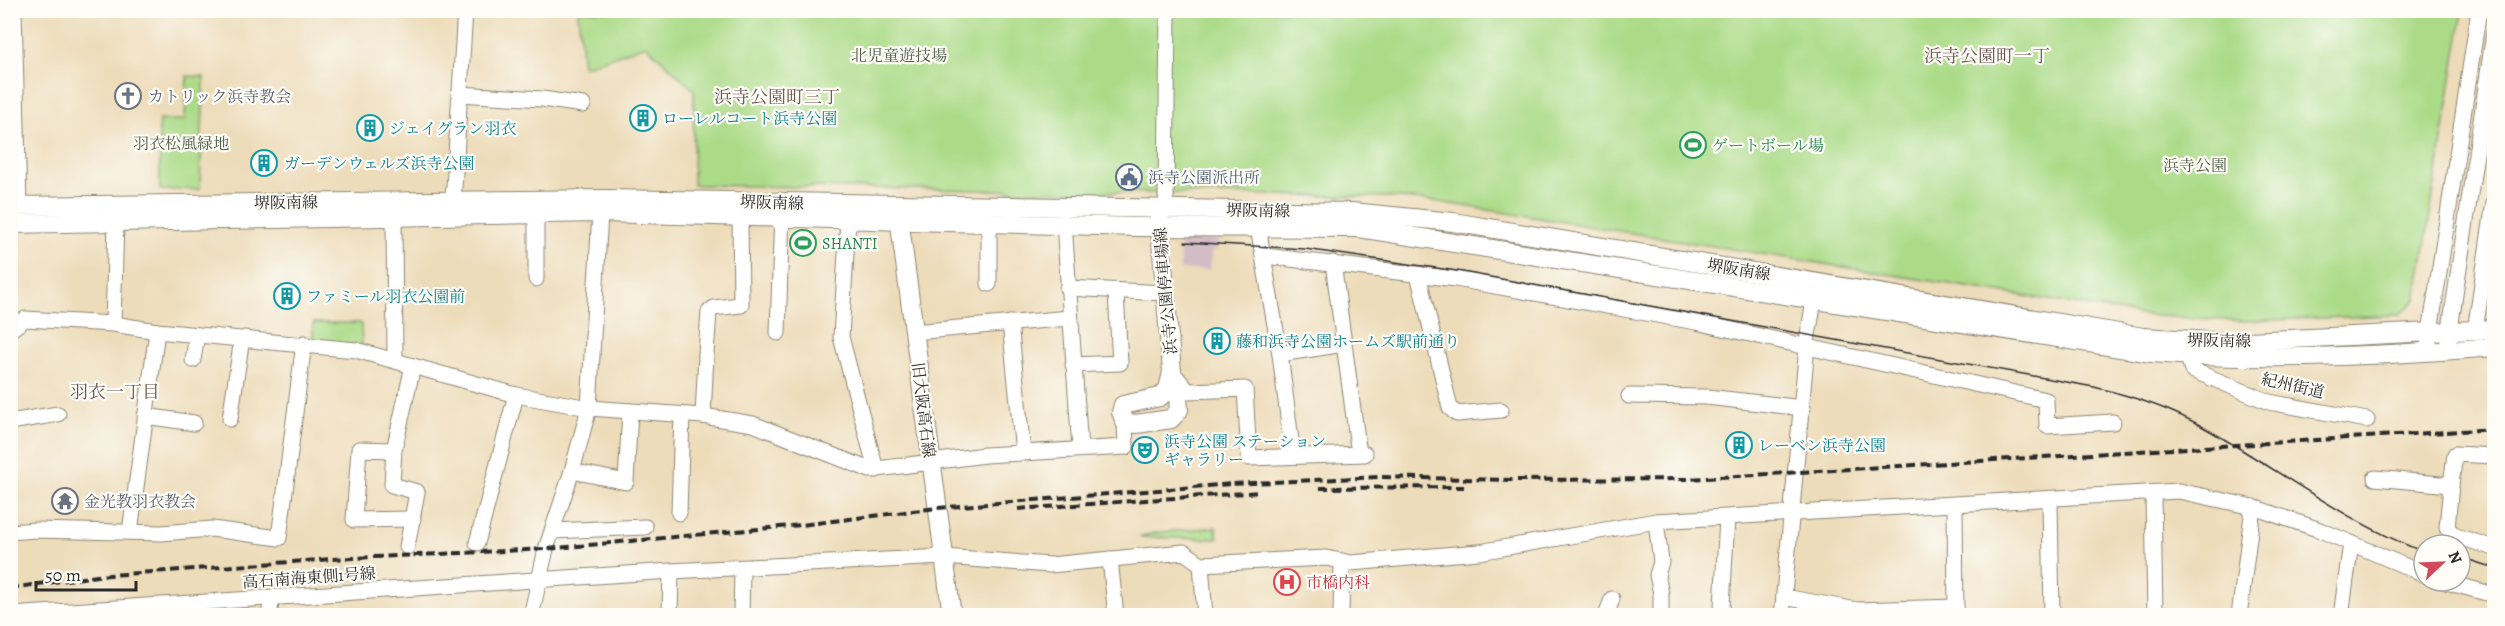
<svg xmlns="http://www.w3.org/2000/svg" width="2505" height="626" viewBox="0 0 2505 626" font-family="Alegreya,'Noto Serif JP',serif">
	<defs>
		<pattern id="grass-dots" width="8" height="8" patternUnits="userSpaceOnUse" patternTransform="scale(1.5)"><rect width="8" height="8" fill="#acdb88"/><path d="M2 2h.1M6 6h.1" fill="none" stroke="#94bc76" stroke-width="1.8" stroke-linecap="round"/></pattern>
	</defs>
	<rect width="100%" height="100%" fill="#fdfcf7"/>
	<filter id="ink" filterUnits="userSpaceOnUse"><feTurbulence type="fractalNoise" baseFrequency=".0167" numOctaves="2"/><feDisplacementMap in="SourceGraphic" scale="12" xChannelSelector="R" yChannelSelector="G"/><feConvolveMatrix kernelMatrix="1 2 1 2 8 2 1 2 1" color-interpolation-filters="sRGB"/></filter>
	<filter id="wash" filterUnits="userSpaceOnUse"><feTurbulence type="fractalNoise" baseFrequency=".008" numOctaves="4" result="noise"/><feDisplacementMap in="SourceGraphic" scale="24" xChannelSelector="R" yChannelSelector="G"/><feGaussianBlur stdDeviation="1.35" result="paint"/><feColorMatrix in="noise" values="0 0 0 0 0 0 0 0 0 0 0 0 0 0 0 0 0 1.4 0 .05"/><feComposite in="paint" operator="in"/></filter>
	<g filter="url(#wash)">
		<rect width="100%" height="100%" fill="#eddcb9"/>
		<polygon fill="#d2bdc7" points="1183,240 1218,240 1217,250 1212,250 1209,270 1180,270 1180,245"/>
		<polygon fill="url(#grass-dots)" stroke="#6c835a" stroke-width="1.5" points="1216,527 1218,539 1139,537 1154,533"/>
		<g fill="#acdb88" stroke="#6c835a" stroke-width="1.5">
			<polygon points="578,11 2463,11 2416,300 2399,315 2245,321 2142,315 1433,201 1388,197 693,185 694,90 646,45 583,67"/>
			<polygon points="187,76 204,77 200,189 160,190 159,120 185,120"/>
			<polygon points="313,323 361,323 362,349 313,340"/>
		</g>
	</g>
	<g filter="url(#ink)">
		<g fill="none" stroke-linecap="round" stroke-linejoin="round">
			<defs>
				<g id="minor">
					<polyline points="14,10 19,206"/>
					<polyline points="459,94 542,99 583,105"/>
					<polyline points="1166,197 1168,10"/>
					<polyline points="450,211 454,188 465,10"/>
					<polyline points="394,216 395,360"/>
					<polyline points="848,220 841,337 876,470"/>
					<polyline points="1064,223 1080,449"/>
					<polyline points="1258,227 1280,354 1293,456"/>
					<polyline points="1265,256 1456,279 1696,322 2046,400 2047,426 2113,422"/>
					<polyline points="1333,263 1359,454"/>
					<polyline points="1418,274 1450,408 1457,414 1501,410"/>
					<polyline points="536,279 536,214"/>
					<polyline points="989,284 989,223"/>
					<polyline points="1067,288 1165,293"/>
					<polyline points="1010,323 1023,453"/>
					<polyline points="113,324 116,222"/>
					<polyline points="10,330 25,319 113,324 157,331 356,350 516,395 589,408 703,416 753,424 870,470 985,455 1126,447 1125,422"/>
					<polyline points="2475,331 2494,202"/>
					<polyline points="914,332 1069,318"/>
					<polyline points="778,333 782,209"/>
					<polyline points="2448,342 2494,33"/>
					<polyline points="2427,352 2479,10"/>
					<polyline points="706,354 709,312 714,308 741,305 740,217"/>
					<polyline points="1280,354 1344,344"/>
					<polyline points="2188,356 2192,370 2269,402 2367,420"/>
					<polyline points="193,360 197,335"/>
					<polyline points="1073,365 1120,363 1116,292"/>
					<polyline points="1174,374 1188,391 1245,389 1249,458 1365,454"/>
					<polyline points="1629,396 1707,397 1803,408"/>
					<polyline points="145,416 194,423"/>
					<polyline points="703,416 706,355"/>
					<polyline points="230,419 241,345 245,338"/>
					<polyline points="10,422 58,414"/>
					<polyline points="394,450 359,449 354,520 413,519"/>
					<polyline points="572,471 626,482 630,411"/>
					<polyline points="2375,478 2451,485 2455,454 2494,456"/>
					<polyline points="2451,485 2447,528 2456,536 2494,548"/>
					<polyline points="2153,493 2155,616"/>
					<polyline points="2050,501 2052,616"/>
					<polyline points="1955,506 1956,616"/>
					<polyline points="679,513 682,415"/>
					<polyline points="1656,521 1661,562 1657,575 1661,594 1661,616"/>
					<polyline points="553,531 645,527"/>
					<polyline points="10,532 35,530 161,533 212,529 279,538 304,343"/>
					<polyline points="130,532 157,331"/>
					<polyline points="477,543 516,395"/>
					<polyline points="407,547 417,492 392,485 394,450 413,366"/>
					<polyline points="1110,559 1116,616"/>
					<polyline points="1201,564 1205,616"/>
					<polyline points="2443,581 2494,595"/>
					<polyline points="1784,597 1857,610 1956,607"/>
					<polyline points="1722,607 1727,518"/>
					<polyline points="10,615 671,571 944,557 1050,565 1184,552 1201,564 1326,558 1351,563 1479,552 1656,521 2179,491 2253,507 2320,530 2424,574"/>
					<polyline points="269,616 272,597"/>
					<polyline points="531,616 546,549 572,471 589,408 600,213"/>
					<polyline points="670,616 671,571"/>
					<polyline points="741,616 742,569"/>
					<polyline points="1341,616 1342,561"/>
					<polyline points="1606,616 1612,599"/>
					<polyline points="1782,616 1808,335 1816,290"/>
					<polyline points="2239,616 2253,507"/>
					<polyline points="2341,616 2351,543"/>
				</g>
				<g id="major">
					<polyline points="10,206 606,199 1352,212 1453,222 2143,337 2227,342 2494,329"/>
					<polyline points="898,210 952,616"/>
					<polyline points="1159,217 1172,372 1177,384 1179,410 1171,419 1136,424 1125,422 1121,412 1123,405 1160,397 1168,389 1172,372"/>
					<path d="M10,224L600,213L1138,227L1359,228L2152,353C2263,362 2384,356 2494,347"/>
				</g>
			</defs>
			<use href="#minor" stroke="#8c8472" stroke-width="17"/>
			<use href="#major" stroke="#8c8472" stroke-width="20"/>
			<use href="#minor" stroke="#fff" stroke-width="15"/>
			<use href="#major" stroke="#fff" stroke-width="18"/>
			<g stroke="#2b2b2b" stroke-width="1.5">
				<path d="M1185,242L1305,249L1457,271L2094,387C2132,396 2170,408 2205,428C2278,469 2345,522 2424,552"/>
				<polyline points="2460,557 2494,568"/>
			</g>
			<g stroke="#2b2b2b" stroke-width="4" stroke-dasharray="9 4.5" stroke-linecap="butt">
				<polyline points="1320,488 1464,487"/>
				<polyline points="1018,509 1260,492"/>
				<polyline points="10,588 97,576 332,559 546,549 801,525 937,508 1231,484 1379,477 1510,480 1689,479 2494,429"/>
			</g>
		</g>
	</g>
	<defs>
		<symbol id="church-ring" viewBox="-11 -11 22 22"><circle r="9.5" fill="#fdfcf7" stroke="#6b7280" stroke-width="1.5"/><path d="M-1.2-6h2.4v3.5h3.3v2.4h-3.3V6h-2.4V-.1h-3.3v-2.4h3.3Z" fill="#6b7280"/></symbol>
		<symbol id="building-ring" viewBox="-11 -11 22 22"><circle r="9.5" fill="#fdfcf7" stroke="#0f9aa8" stroke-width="1.5"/><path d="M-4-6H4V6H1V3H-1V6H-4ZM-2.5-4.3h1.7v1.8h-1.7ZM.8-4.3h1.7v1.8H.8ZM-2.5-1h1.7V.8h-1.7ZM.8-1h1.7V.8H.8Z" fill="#0f9aa8"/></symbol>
		<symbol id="stadium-ring" viewBox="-11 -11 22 22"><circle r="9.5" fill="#fdfcf7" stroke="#2e9e5b" stroke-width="1.5"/><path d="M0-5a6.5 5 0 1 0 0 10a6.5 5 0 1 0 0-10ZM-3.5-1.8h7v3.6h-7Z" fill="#2e9e5b"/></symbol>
		<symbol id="civic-ring" viewBox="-11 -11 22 22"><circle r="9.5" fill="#fdfcf7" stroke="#5c6f8a" stroke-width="1.5"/><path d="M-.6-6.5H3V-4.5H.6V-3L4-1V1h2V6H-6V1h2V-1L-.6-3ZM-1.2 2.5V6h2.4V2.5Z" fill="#5c6f8a"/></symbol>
		<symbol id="theatre-ring" viewBox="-11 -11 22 22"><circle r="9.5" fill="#fdfcf7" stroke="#0f9aa8" stroke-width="1.5"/><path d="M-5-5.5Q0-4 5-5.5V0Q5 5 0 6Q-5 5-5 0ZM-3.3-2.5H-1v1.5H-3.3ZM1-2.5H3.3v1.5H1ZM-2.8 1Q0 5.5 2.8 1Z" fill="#0f9aa8"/></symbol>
		<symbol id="temple-ring" viewBox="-11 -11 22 22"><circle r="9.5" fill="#fdfcf7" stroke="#6b7280" stroke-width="1.5"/><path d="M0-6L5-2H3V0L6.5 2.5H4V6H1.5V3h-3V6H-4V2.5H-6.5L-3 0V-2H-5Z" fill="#6b7280"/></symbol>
		<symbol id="hospital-ring" viewBox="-11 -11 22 22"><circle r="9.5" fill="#fdfcf7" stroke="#e0444e" stroke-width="1.5"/><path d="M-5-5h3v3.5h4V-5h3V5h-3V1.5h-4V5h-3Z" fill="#e0444e"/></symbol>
	</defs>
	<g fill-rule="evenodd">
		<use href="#church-ring" x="113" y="81" width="30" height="30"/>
		<use href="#building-ring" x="628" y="103" width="30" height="30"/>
		<use href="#building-ring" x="355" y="113" width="30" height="30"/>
		<use href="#stadium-ring" x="1678" y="130" width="30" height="30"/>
		<use href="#building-ring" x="249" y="148" width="30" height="30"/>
		<use href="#civic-ring" x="1114" y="162" width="30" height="30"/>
		<use href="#stadium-ring" x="788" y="228" width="30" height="30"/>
		<use href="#building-ring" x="272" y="281" width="30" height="30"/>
		<use href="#building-ring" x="1202" y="326" width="30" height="30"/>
		<use href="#building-ring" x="1724" y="430" width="30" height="30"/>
		<use href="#theatre-ring" x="1130" y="435" width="30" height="30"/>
		<use href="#temple-ring" x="50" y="486" width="30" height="30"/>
		<use href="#hospital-ring" x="1272" y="567" width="30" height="30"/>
	</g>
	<g text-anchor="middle" stroke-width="4.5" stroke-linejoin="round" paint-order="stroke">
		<g font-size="16" fill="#526047" stroke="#fdfcf7">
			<text x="899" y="61">北児童遊技場</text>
			<text x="181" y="149">羽衣松風緑地</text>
			<text x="2195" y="171">浜寺公園</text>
		</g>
		<g font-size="16" fill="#5b616d" stroke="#fdfcf7" text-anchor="start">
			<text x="148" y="102">カトリック浜寺教会</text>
			<text x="84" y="507">金光教羽衣教会</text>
		</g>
		<g font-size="16" fill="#0d838f" stroke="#fdfcf7" text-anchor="start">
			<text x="662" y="124">ローレルコート浜寺公園</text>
			<text x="389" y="134">ジェイグラン羽衣</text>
			<text x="284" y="169">ガーデンウェルズ浜寺公園</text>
			<text x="306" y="302">ファミール羽衣公園前</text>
			<text x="1236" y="347">藤和浜寺公園ホームズ駅前通り</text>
			<text x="1164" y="447">浜寺公園 ステーション<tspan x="1164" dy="18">ギャラリー</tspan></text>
			<text x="1758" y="451">レーベン浜寺公園</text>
		</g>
		<g font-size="16" fill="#27864d" stroke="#fdfcf7" text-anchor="start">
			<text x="1712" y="151">ゲートボール場</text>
			<text x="822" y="249">SHANTI</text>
		</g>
		<g font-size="16" fill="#4e5e75" stroke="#fdfcf7" text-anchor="start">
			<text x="1148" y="183">浜寺公園派出所</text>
		</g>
		<g font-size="16" fill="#2b2b2b" stroke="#fdfcf7">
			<text transform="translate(286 202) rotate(-1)" y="6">堺阪南線</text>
			<text transform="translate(772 202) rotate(2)" y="6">堺阪南線</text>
			<text transform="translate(1258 210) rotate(1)" y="6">堺阪南線</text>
			<text transform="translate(1739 269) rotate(9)" y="6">堺阪南線</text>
			<text transform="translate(1165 291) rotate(-95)" y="6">浜寺公園停車場線</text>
			<text transform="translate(2219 340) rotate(1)" y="6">堺阪南線</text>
			<text transform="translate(2293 385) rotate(13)" y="6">紀州街道</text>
			<text transform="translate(924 410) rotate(83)" y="6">旧大阪高石線</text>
			<text transform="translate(309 577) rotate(-4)" y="6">高石南海東側1号線</text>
		</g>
		<g font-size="16" fill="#be3a42" stroke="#fdfcf7" text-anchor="start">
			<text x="1306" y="588">市橋内科</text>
		</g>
		<g font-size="18" fill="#6b534e" stroke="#fdfcf7">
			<text x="1987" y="62">浜寺公園町一丁</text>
			<text x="777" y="103">浜寺公園町三丁</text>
			<text x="115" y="398">羽衣一丁目</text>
		</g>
	</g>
	<rect width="2505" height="626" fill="none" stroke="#fdfcf7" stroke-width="36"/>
	<g transform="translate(2442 563) rotate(67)"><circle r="28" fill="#fdfcf7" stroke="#a9a8a5" stroke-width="1.5"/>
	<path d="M0-4.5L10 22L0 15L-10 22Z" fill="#d1495b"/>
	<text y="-9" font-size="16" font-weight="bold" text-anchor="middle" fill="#2b2b2b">N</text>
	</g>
	<path d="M36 581v9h100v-9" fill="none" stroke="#2b2b2b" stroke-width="3"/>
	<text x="45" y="581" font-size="18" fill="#2b2b2b" stroke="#fdfcf7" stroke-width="4.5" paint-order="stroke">50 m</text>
</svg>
